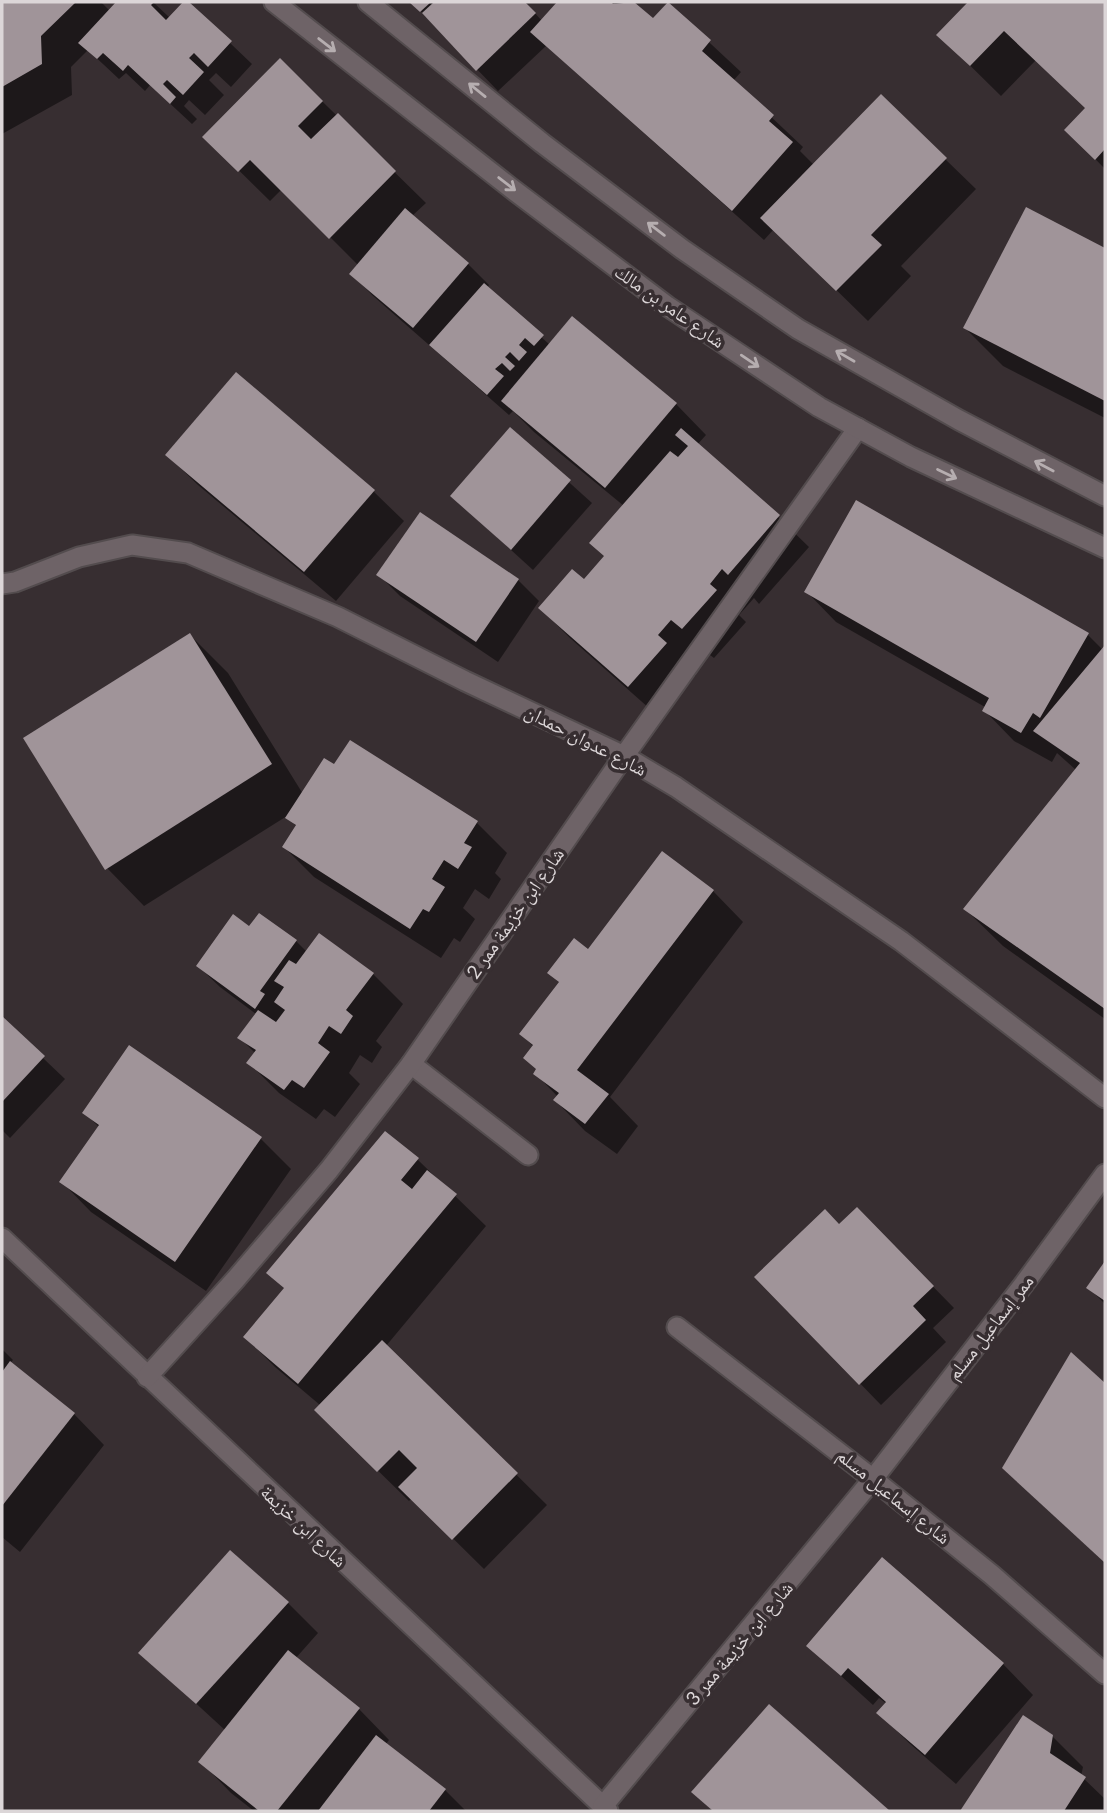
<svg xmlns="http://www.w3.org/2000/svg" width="1107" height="1813" viewBox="0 0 1107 1813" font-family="Lato,'Noto Naskh Arabic',sans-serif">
	<rect width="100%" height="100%" fill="#372e31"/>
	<g fill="#0007">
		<polygon points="2,2 101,2 110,11 119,2 153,2 170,18 187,2 252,64 231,87 216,73 209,80 224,95 205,115 189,100 184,106 197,119 192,124 150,85 145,91 126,73 119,79 88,50 71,67 72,95 2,134"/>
		<polygon points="412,2 525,2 542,21 559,2 608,2 613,6 617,2 632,2 653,20 667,3 741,72 733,81 803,147 800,151 814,165 945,159 976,189 901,266 911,276 868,321 774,229 764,240 546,46 498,91"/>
		<polygon points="970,2 1105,2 1105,169 1067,130 1087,109 1036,60 1001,96 939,35"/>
		<polygon points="280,60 426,203 412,216 468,264 489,285 487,288 550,345 676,404 706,435 697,445 778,517 809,547 759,604 754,598 739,615 746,622 714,658 702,649 687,666 696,675 659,717 570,638 540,608 584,582 606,557 624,506 534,432 513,411 509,415 372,295 351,273 358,265 282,189 270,201 205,137"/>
		<polygon points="1027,210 1105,250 1105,418 1003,366 965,328"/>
		<polygon points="510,429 592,503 533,570 452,496"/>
		<polygon points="167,455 373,491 404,521 336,601 198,485"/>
		<polygon points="379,575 518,580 539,601 498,662 400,596"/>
		<polygon points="806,591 1088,635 1103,650 1105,647 1105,1019 1003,946 965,909 1076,770 1057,753 1052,762 1014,741 984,710 985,707 836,622"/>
		<polygon points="190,635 228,673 303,794 335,767 350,742 477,823 507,853 495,873 501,879 489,899 475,889 463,908 475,919 460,942 454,938 441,958 314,877 284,847 297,827 287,816 144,906 107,868"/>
		<polygon points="713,891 743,922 610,1097 638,1126 617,1154 585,1131 555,1100 558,1097 535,1073 537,1070 534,1047 521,1034 560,983 549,973"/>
		<polygon points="249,928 296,941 307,952 373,974 403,1004 376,1041 382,1047 372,1063 360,1055 349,1073 360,1084 335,1117 324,1109 316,1119 279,1093 249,1063 256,1054 239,1037 256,1014 220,987 198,966"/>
		<polygon points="2,1019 65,1079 10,1138 2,1130"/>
		<polygon points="84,1112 260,1138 291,1169 206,1291 91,1212 61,1181 99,1127"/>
		<polygon points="418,1160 486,1226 386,1346 547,1505 484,1569 412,1498 409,1501 316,1410 320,1405 275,1367 245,1337 285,1289 269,1273"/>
		<polygon points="857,1209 954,1308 933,1328 946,1342 881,1405 757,1277 839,1226"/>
		<polygon points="1105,1264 1105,1304 1088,1287"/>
		<polygon points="2,1349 13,1360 10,1363 74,1414 104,1445 20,1552 2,1537"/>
		<polygon points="1072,1354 1105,1385 1105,1563 1035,1498"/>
		<polygon points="288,1603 318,1633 295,1659 359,1709 389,1740 386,1744 445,1790 466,1811 254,1811 231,1793 201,1762 226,1731 141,1653"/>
		<polygon points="808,1646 1003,1664 1033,1695 956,1784 909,1743 879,1713 887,1704 879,1698 873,1705"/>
		<polygon points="769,1706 888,1811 713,1811 693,1792"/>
		<polygon points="1024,1718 1052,1736 1083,1767 1081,1776 1105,1799 1105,1811 962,1811"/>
	</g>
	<g fill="#a09499">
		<polygon points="2,2 76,2 41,36 42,64 2,87"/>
		<polygon points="116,2 154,2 151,5 166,20 183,2 189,2 232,41 208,67 194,53 189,58 204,72 183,95 167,80 163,84 176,97 170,104 128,65 123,71 103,53 97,59 78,43"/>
		<polygon points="409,2 431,2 420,12"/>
		<polygon points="434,2 525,2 536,13 476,71 422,13"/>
		<polygon points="557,2 611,2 613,4 634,2 653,18 668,2 711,40 702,51 774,115 769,121 793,142 732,211 530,32"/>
		<polygon points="968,2 1105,2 1105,149 1095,160 1064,130 1085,108 1004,31 970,66 936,35"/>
		<polygon points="280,58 323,101 298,126 311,139 338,113 396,171 329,239 250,160 238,172 202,137"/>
		<polygon points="881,94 947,158 871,235 882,245 836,291 760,218"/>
		<polygon points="1026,207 1105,248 1105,401 963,328"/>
		<polygon points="405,208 469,263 413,328 349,274"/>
		<polygon points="484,283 544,335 534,346 525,338 519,345 527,352 519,361 510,352 505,357 515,366 510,371 502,363 495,369 504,376 487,395 429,345"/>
		<polygon points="572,316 677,403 605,488 501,401"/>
		<polygon points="236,372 375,490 304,572 165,455"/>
		<polygon points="510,427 571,480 511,550 450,496"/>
		<polygon points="681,428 780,515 728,575 722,569 710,584 717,590 682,629 671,620 658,635 667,643 628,687 538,608 572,569 584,579 604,556 589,543 670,451 678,457 688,446 675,435"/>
		<polygon points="856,500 1089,633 1040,718 1033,713 1021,733 982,711 989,698 804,592"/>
		<polygon points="420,512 519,579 476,642 376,575"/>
		<polygon points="190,633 272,764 105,870 23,738"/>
		<polygon points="1105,645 1105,1009 963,909 1080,763 1033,731"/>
		<polygon points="350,740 478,821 464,843 472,847 458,869 444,860 432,879 445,887 429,912 423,909 410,929 282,847 296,825 285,818 324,758 334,764"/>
		<polygon points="662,851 714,890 577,1070 609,1094 585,1124 553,1100 559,1093 533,1074 536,1069 523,1058 533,1045 519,1034 559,982 547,973 574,938 588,949"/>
		<polygon points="259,913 297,940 260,991 265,994 255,1009 196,966 233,914 249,926"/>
		<polygon points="319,933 374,973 346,1010 353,1016 341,1034 329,1026 318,1043 330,1052 304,1088 292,1080 284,1090 246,1063 256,1050 237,1038 258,1010 276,1022 285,1010 274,1002 284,987 274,981 289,960 296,964"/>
		<polygon points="2,1016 45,1056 2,1102"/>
		<polygon points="129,1045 262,1137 175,1262 59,1182 99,1125 82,1113"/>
		<polygon points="385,1131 419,1158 401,1180 412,1189 427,1170 457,1194 298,1384 243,1337 284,1288 266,1273"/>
		<polygon points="857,1207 934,1286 913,1306 926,1320 859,1385 754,1277 825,1209 839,1224"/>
		<polygon points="1105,1261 1105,1301 1086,1288"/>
		<polygon points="382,1340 518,1473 452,1540 398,1487 417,1468 399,1450 377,1472 314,1410"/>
		<polygon points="1071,1352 1105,1383 1105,1563 1002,1468"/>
		<polygon points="10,1361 75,1413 2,1506 2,1372"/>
		<polygon points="230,1550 289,1602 196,1704 138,1653"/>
		<polygon points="882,1557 1004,1663 925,1755 876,1713 886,1702 848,1668 841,1676 806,1646"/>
		<polygon points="288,1650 360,1708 277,1811 259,1811 198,1762"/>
		<polygon points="769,1704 890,1811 713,1811 691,1792"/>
		<polygon points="1023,1715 1053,1735 1050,1753 1086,1777 1064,1811 960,1811"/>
		<polygon points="376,1735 446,1789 429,1811 318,1811"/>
	</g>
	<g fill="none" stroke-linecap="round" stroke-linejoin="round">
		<defs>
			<polyline id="service" points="411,1064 528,1155"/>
			<g id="minor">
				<polyline points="2,584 15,582 79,557 132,545 188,553 338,617 465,681 624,756 676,787 901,941 1105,1098"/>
				<polyline points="2,1238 608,1811"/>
				<polyline points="677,1327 873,1479 992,1575 1105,1674"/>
				<polyline points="147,1377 235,1280 329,1170 411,1064 624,756 858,428"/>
				<polyline points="603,1806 873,1479 1024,1284 1105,1174"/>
			</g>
			<g id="tertiary">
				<polyline points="274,2 511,188 667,306 819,407 911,457 1105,548"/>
				<polyline points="368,2 542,143 682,249 798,329 959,420 1105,496"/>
			</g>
		</defs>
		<use href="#service" stroke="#534c4e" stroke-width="23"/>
		<use href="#minor" stroke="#534c4e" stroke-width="23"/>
		<use href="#tertiary" stroke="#534c4e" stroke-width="23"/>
		<use href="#service" stroke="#6e6367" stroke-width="19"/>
		<use href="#minor" stroke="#6e6367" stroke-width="19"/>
		<use href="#tertiary" stroke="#6e6367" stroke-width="19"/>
	</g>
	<defs><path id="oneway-shaft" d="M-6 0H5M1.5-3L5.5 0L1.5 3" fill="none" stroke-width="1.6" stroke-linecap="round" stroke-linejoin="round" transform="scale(1.75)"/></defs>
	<g stroke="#b6aeb0">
		<use href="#oneway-shaft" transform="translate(327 45) rotate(38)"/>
		<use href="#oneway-shaft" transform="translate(477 90) rotate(-141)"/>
		<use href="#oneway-shaft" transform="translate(507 184) rotate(38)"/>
		<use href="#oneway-shaft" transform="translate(656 229) rotate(-143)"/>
		<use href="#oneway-shaft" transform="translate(845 356) rotate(-150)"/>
		<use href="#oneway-shaft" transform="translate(750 361) rotate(34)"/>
		<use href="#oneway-shaft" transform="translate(1044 466) rotate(-152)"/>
		<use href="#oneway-shaft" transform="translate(947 474) rotate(26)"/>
	</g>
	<g text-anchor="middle" stroke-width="7" stroke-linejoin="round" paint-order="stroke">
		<g font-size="19" fill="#dcd6d8" stroke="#372e31">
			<text transform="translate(670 306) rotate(35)" y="7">شارع عامر بن مالك</text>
			<text transform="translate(586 740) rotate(27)" y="7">شارع عدوان حمدان</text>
			<text transform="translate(515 913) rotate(-55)" y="7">شارع ابن خزيمة ممر 2</text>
			<text transform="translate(990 1327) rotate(-52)" y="7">ممر إسماعيل مسلم</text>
			<text transform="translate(894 1496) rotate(39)" y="7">شارع إسماعيل مسلم</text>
			<text transform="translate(304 1526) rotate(43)" y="7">شارع ابن خزيمة</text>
			<text transform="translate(739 1643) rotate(-50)" y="7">شارع ابن خزيمة ممر 3</text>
		</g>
	</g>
	<rect width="1107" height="1813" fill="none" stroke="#dcd6d8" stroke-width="7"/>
</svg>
